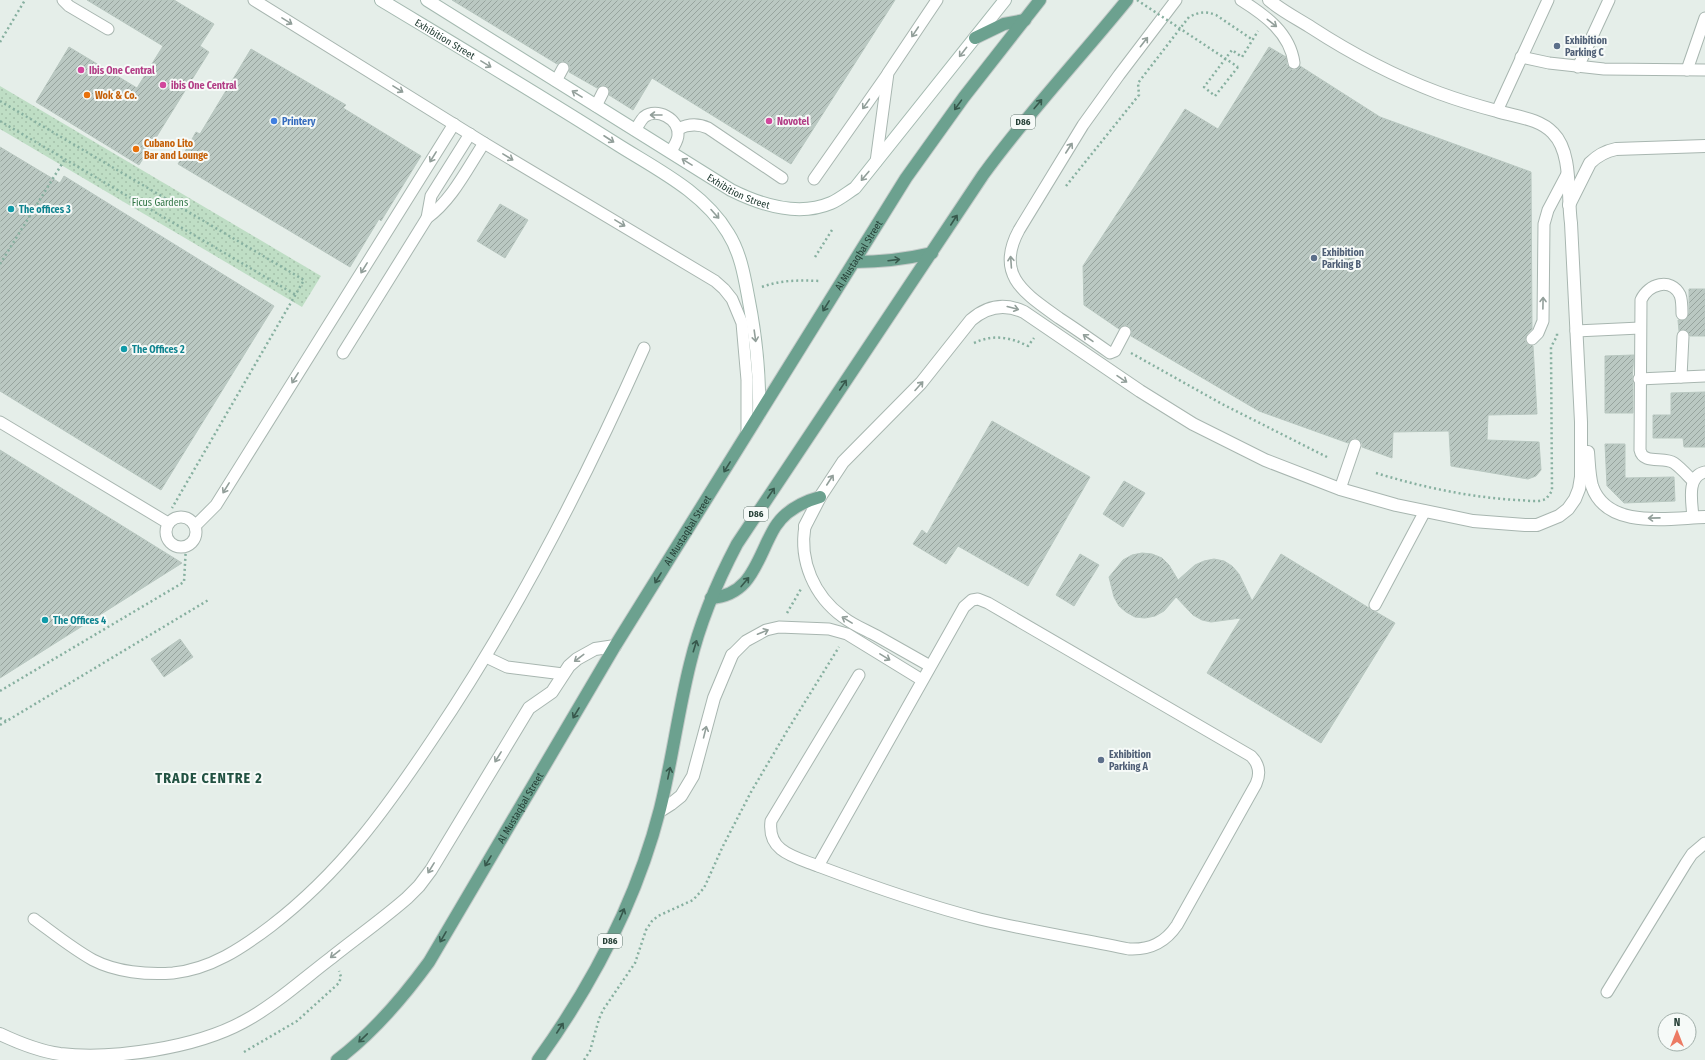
<svg xmlns="http://www.w3.org/2000/svg" width="1705" height="1060" viewBox="0 0 1705 1060" font-family="'Fira Sans Condensed',sans-serif">
	<defs>
		<pattern id="park-dots" width="8" height="8" patternUnits="userSpaceOnUse"><rect width="8" height="8" fill="#bfdec5"/><path d="M2 2h.1M6 6h.1" fill="none" stroke="#a4c0aa" stroke-width="1.8" stroke-linecap="round"/></pattern>
		<pattern id="building-hatch" width="6" height="6" patternUnits="userSpaceOnUse"><rect width="6" height="6" fill="#bac8c2"/><path d="M-1 1l2-2M0 6l6-6M5 7l2-2" fill="none" stroke="#97a49e"/></pattern>
	</defs>
	<rect width="100%" height="100%" fill="#e5eee9"/>
	<polygon fill="url(#park-dots)" points="0,86 321,276 302,307 0,129"/>
	<g fill="url(#building-hatch)" stroke="#b8c7c0">
		<polygon points="87,0 174,0 214,24 200,46 209,52 139,165 36,102 69,47 137,88 163,46"/>
		<polygon points="452,0 895,0 791,164 652,78 633,110 609,95 610,91 606,86 602,85 597,88 569,72 570,67 567,62 562,61 557,64"/>
		<polygon points="1269,47 1286,57 1287,65 1292,70 1296,70 1300,66 1380,117 1531,172 1532,329 1527,334 1525,340 1527,344 1533,346 1537,414 1488,415 1487,440 1539,442 1541,470 1536,476 1528,479 1451,466 1449,431 1393,432 1392,458 1362,447 1362,443 1358,439 1353,438 1348,443 1259,411 1131,336 1132,331 1129,326 1124,325 1119,329 1084,305 1083,266 1185,109 1218,129"/>
		<polygon points="251,49 346,105 343,108 421,156 381,221 379,219 350,267 178,164 196,132 200,134"/>
		<polygon points="0,147 60,183 64,176 274,306 161,490 0,391"/>
		<polygon points="500,204 528,220 505,258 477,241"/>
		<polygon points="1689,289 1705,289 1705,336 1690,336 1686,330 1683,329 1679,331 1678,320 1685,320 1689,313"/>
		<polygon points="1634,355 1632,379 1633,383 1633,413 1605,413 1605,356"/>
		<polygon points="1705,392 1705,447 1684,447 1683,438 1653,438 1653,415 1671,415 1671,393"/>
		<polygon points="992,421 1090,477 1028,586 958,546 946,564 913,544 922,530 927,534"/>
		<polygon points="1605,444 1625,444 1625,478 1674,477 1675,501 1624,503 1607,486"/>
		<polygon points="0,450 182,563 0,678"/>
		<polygon points="1124,481 1145,493 1123,527 1103,514"/>
		<polygon points="1142,553 1152,554 1162,558 1169,565 1178,580 1195,565 1204,561 1214,559 1224,561 1232,566 1239,574 1252,601 1281,554 1369,608 1371,611 1376,612 1395,623 1321,743 1207,673 1241,618 1211,622 1202,620 1193,615 1176,597 1164,611 1155,616 1145,618 1135,617 1126,612 1119,606 1114,597 1109,577 1123,560 1132,555"/>
		<polygon points="1080,554 1099,565 1074,606 1056,595"/>
		<polygon points="180,639 193,657 164,677 151,659"/>
	</g>
	<g fill="none" stroke-linecap="round" stroke-linejoin="round">
		<defs>
			<g id="lane">
				<polyline points="63,0 69,6 108,29"/>
				<polyline points="254,0 484,143 715,281 724,289 732,299 742,323 747,380 747,434"/>
				<path d="M1241,0C1265,15 1290,33 1294,63"/>
				<polyline points="1521,57 1549,63 1604,69 1705,70"/>
				<polyline points="1578,67 1609,0"/>
				<polyline points="1687,70 1705,18"/>
				<polyline points="556,81 563,68"/>
				<polyline points="596,106 603,92"/>
				<polyline points="1497,111 1548,0"/>
				<path d="M678,129C688,124 697,123 708,128L782,178"/>
				<path d="M635,130C638,126 641,120 644,117C657,107 679,119 678,135C678,141 673,147 671,152"/>
				<polyline points="876,162 888,73 937,0"/>
				<polyline points="814,179 887,75"/>
				<polyline points="427,218 431,196 470,134"/>
				<path d="M1682,314C1682,309 1682,300 1680,295C1671,277 1648,284 1641,300L1640,450C1643,465 1664,456 1674,463C1681,468 1687,475 1693,481"/>
				<polyline points="1576,331 1640,328"/>
				<path d="M1125,332L1115,351L1110,353C1093,341 1076,329 1059,318C1026,294 994,276 1019,230L1083,125L1119,75L1176,0"/>
				<polyline points="1532,339 1538,333 1543,321 1544,224 1548,210 1567,174"/>
				<path d="M343,353L427,218C452,200 467,169 484,143"/>
				<polyline points="1681,377 1683,336"/>
				<polyline points="1639,379 1705,376"/>
				<polyline points="0,422 168,523"/>
				<polyline points="1340,489 1355,445"/>
				<circle cx="181" cy="532" r="15"/>
				<path d="M1693,517C1692,503 1686,476 1705,472"/>
				<polyline points="195,526 216,505 454,124"/>
				<path d="M805,526C799,561 814,596 843,617C853,625 866,630 877,636C895,646 912,656 930,666"/>
				<path d="M978,599L988,603L1251,756C1259,764 1261,773 1256,784L1177,925C1165,943 1150,950 1129,949C1080,939 1030,931 980,919C925,905 871,886 818,866L964,607L972,600Z"/>
				<polyline points="1375,605 1425,511"/>
				<polyline points="732,655 746,641 766,630 779,627 829,629 847,634 922,680"/>
				<polyline points="486,657 507,667 563,674"/>
				<path d="M818,866C795,857 767,852 771,821L859,675"/>
				<path d="M34,919C52,932 73,949 93,960C116,972 147,975 173,973C211,969 242,948 271,926C341,872 386,809 434,737C517,614 584,483 644,348"/>
				<polyline points="1607,992 1686,863 1692,854 1705,843"/>
			</g>
			<g id="street">
				<path d="M1569,205L1590,163C1598,155 1606,151 1616,149L1705,146"/>
				<path d="M1588,452C1589,463 1589,475 1592,486C1607,530 1669,518 1705,517"/>
				<path d="M805,526L820,497L843,462L921,383L971,320C987,306 1005,303 1024,312L1140,391L1193,424L1265,460L1340,489L1396,505L1473,521L1525,525H1537L1559,516L1568,509L1575,499L1579,489L1581,477V422L1571,223C1567,196 1573,153 1553,133C1539,118 1516,117 1497,111C1478,106 1458,100 1439,93C1394,76 1352,54 1312,28C1298,19 1282,11 1269,0"/>
				<polyline points="660,811 671,804 681,796 693,776 714,698 732,655"/>
				<path d="M0,1034C19,1043 39,1051 60,1054C113,1060 195,1048 243,1022C275,1005 302,980 331,958C356,938 383,919 407,898L419,886L431,870L529,708L552,692L569,666L577,659L595,649L615,646"/>
			</g>
			<g id="secondary">
				<path id="s1" d="M381,0C459,47 538,94 615,143C654,168 703,191 728,233C740,252 744,274 748,296C756,336 760,374 759,414"/>
				<path id="s2" d="M427,0L731,190C761,205 798,217 831,203C840,199 847,193 855,188L1005,0"/>
			</g>
			<g id="primary">
				<polyline points="975,38 1004,24 1025,20"/>
				<path d="M855,262C882,262 906,259 932,253"/>
				<path d="M711,598C753,595 757,557 775,527C785,511 802,502 820,497"/>
				<path id="s3" d="M337,1060C373,1033 402,999 429,962L615,646L906,178L964,97L1040,0"/>
				<path d="M538,1060C592,985 637,899 660,809C672,761 678,712 690,664C700,622 717,582 737,544L983,175C1028,113 1079,59 1127,0"/>
			</g>
		</defs>
		<use href="#lane" stroke="#a8b6b0" stroke-width="13"/>
		<use href="#street" stroke="#a8b6b0" stroke-width="14"/>
		<use href="#secondary" stroke="#a4b9b0" stroke-width="14"/>
		<use href="#primary" stroke="#c2c9c7" stroke-width="14"/>
		<g stroke="#87b0a0" stroke-width="2.5" stroke-dasharray="2 3" stroke-linecap="butt">
			<polyline points="0,42 25,0"/>
			<polyline points="1238,67 1215,96 1204,87 1232,50 1242,57 1258,31"/>
			<polyline points="0,101 304,280 172,508"/>
			<polyline points="0,121 296,295"/>
			<path d="M1066,186L1139,95L1138,83L1189,17C1199,12 1206,11 1216,15L1253,40"/>
			<polyline points="815,257 832,230"/>
			<polyline points="0,264 65,159"/>
			<path d="M762,287C780,280 799,280 819,281"/>
			<path d="M974,343C993,334 1010,337 1028,346L1034,338"/>
			<polyline points="1131,353 1222,404 1327,457"/>
			<path d="M1376,473C1422,487 1468,497 1516,500C1526,500 1537,503 1546,499L1552,491L1551,347L1557,336V331"/>
			<polyline points="787,613 801,589"/>
			<polyline points="0,691 184,582 186,546"/>
			<polyline points="0,718 6,721"/>
			<polyline points="0,725 210,599"/>
			<polyline points="244,1052 297,1021 339,983 341,977 339,971"/>
			<polyline points="584,1060 590,1051 599,1019 603,1010 635,963 646,930 652,921 658,916 693,900 704,888 723,846 751,792 787,731 839,647"/>
		</g>
		<use href="#lane" stroke="#fff" stroke-width="11"/>
		<use href="#street" stroke="#fff" stroke-width="12"/>
		<use href="#secondary" stroke="#fff" stroke-width="12"/>
		<use href="#primary" stroke="#6ca18f" stroke-width="12"/>
		<polyline stroke="#87b0a0" stroke-width="2.5" stroke-dasharray="2 3" stroke-linecap="butt" points="1137,0 1238,67"/>
	</g>
	<defs><path id="oneway-shaft" d="M-6 0H5M1.5-3L5.5 0L1.5 3" fill="none" stroke-width="1.6" stroke-linecap="round" stroke-linejoin="round"/></defs>
	<g stroke="#929f9a">
		<use href="#oneway-shaft" transform="translate(287 21) rotate(32)"/>
		<use href="#oneway-shaft" transform="translate(1272 23) rotate(38)"/>
		<use href="#oneway-shaft" transform="translate(915 32) rotate(124)"/>
		<use href="#oneway-shaft" transform="translate(1144 42) rotate(-52)"/>
		<use href="#oneway-shaft" transform="translate(963 52) rotate(128)"/>
		<use href="#oneway-shaft" transform="translate(486 64) rotate(31)"/>
		<use href="#oneway-shaft" transform="translate(398 89) rotate(32)"/>
		<use href="#oneway-shaft" transform="translate(577 94) rotate(-148)"/>
		<use href="#oneway-shaft" transform="translate(866 104) rotate(125)"/>
		<use href="#oneway-shaft" transform="translate(656 115) rotate(-180)"/>
		<use href="#oneway-shaft" transform="translate(609 139) rotate(33)"/>
		<use href="#oneway-shaft" transform="translate(1069 148) rotate(-57)"/>
		<use href="#oneway-shaft" transform="translate(433 157) rotate(122)"/>
		<use href="#oneway-shaft" transform="translate(508 157) rotate(31)"/>
		<use href="#oneway-shaft" transform="translate(687 162) rotate(-148)"/>
		<use href="#oneway-shaft" transform="translate(865 176) rotate(130)"/>
		<use href="#oneway-shaft" transform="translate(715 214) rotate(48)"/>
		<use href="#oneway-shaft" transform="translate(620 223) rotate(31)"/>
		<use href="#oneway-shaft" transform="translate(1011 262) rotate(-94)"/>
		<use href="#oneway-shaft" transform="translate(364 268) rotate(122)"/>
		<use href="#oneway-shaft" transform="translate(1543 303) rotate(-89)"/>
		<use href="#oneway-shaft" transform="translate(1013 308) rotate(15)"/>
		<use href="#oneway-shaft" transform="translate(755 336) rotate(82)"/>
		<use href="#oneway-shaft" transform="translate(1088 338) rotate(-145)"/>
		<use href="#oneway-shaft" transform="translate(295 378) rotate(122)"/>
		<use href="#oneway-shaft" transform="translate(1122 379) rotate(34)"/>
		<use href="#oneway-shaft" transform="translate(919 386) rotate(-48)"/>
		<use href="#oneway-shaft" transform="translate(830 480) rotate(-57)"/>
		<use href="#oneway-shaft" transform="translate(226 488) rotate(122)"/>
		<use href="#oneway-shaft" transform="translate(1654 518) rotate(179)"/>
		<use href="#oneway-shaft" transform="translate(847 620) rotate(-149)"/>
		<use href="#oneway-shaft" transform="translate(763 632) rotate(-22)"/>
		<use href="#oneway-shaft" transform="translate(885 657) rotate(31)"/>
		<use href="#oneway-shaft" transform="translate(579 658) rotate(143)"/>
		<use href="#oneway-shaft" transform="translate(705 732) rotate(-76)"/>
		<use href="#oneway-shaft" transform="translate(498 757) rotate(122)"/>
		<use href="#oneway-shaft" transform="translate(431 868) rotate(122)"/>
		<use href="#oneway-shaft" transform="translate(335 954) rotate(142)"/>
	</g>
	<g stroke="#37584c">
		<use href="#oneway-shaft" transform="translate(1038 104) rotate(-50)"/>
		<use href="#oneway-shaft" transform="translate(958 105) rotate(126)"/>
		<use href="#oneway-shaft" transform="translate(954 220) rotate(-57)"/>
		<use href="#oneway-shaft" transform="translate(894 260) rotate(-7)"/>
		<use href="#oneway-shaft" transform="translate(826 306) rotate(122)"/>
		<use href="#oneway-shaft" transform="translate(843 385) rotate(-56)"/>
		<use href="#oneway-shaft" transform="translate(727 467) rotate(122)"/>
		<use href="#oneway-shaft" transform="translate(771 493) rotate(-56)"/>
		<use href="#oneway-shaft" transform="translate(658 578) rotate(122)"/>
		<use href="#oneway-shaft" transform="translate(745 582) rotate(-50)"/>
		<use href="#oneway-shaft" transform="translate(695 646) rotate(-73)"/>
		<use href="#oneway-shaft" transform="translate(576 713) rotate(121)"/>
		<use href="#oneway-shaft" transform="translate(669 773) rotate(-78)"/>
		<use href="#oneway-shaft" transform="translate(488 861) rotate(121)"/>
		<use href="#oneway-shaft" transform="translate(622 914) rotate(-67)"/>
		<use href="#oneway-shaft" transform="translate(443 937) rotate(120)"/>
		<use href="#oneway-shaft" transform="translate(560 1028) rotate(-57)"/>
		<use href="#oneway-shaft" transform="translate(363 1038) rotate(136)"/>
	</g>
	<g fill="#5c6f8a" stroke="#f6faf8" stroke-width="1.5">
		<circle cx="1557" cy="46" r="4"/>
		<circle cx="1314" cy="258" r="4"/>
		<circle cx="1101" cy="760" r="4"/>
	</g>
	<g fill="#d1479c" stroke="#f6faf8" stroke-width="1.5">
		<circle cx="81" cy="70" r="4"/>
		<circle cx="163" cy="85" r="4"/>
		<circle cx="769" cy="121" r="4"/>
	</g>
	<g fill="#e8710a" stroke="#f6faf8" stroke-width="1.5">
		<circle cx="87" cy="95" r="4"/>
		<circle cx="136" cy="149" r="4"/>
	</g>
	<circle fill="#3f7fe0" stroke="#f6faf8" stroke-width="1.5" cx="274" cy="121" r="4"/>
	<g fill="#0f9aa8" stroke="#f6faf8" stroke-width="1.5">
		<circle cx="11" cy="209" r="4"/>
		<circle cx="124" cy="349" r="4"/>
		<circle cx="45" cy="620" r="4"/>
	</g>
	<g text-anchor="middle" stroke-width="4" stroke-linejoin="round" paint-order="stroke">
		<g fill="#f6faf8" stroke="#647770" stroke-width="1">
			<rect x="1011" y="115" width="24" height="14" rx="3"/>
			<rect x="744" y="507" width="24" height="14" rx="3"/>
			<rect x="598" y="934" width="24" height="14" rx="3"/>
		</g>
		<g font-size="9" font-weight="bold" fill="#253f36">
			<text x="1023" y="125">D86</text>
			<text x="756" y="517">D86</text>
			<text x="610" y="944">D86</text>
		</g>
		<g font-size="10" fill="#253f36" stroke="#f6faf8">
			<text dy="4" stroke="none"><textPath href="#s1" startOffset="75">Exhibition Street</textPath></text>
			<text dy="4" stroke="none"><textPath href="#s2" startOffset="366">Exhibition Street</textPath></text>
			<text dy="4" stroke="none"><textPath href="#s3" startOffset="962">Al Mustaqbal Street</textPath></text>
			<text dy="4" stroke="none"><textPath href="#s3" startOffset="638">Al Mustaqbal Street</textPath></text>
			<text dy="4" stroke="none"><textPath href="#s3" startOffset="314">Al Mustaqbal Street</textPath></text>
		</g>
		<g font-size="10" font-weight="bold" fill="#4e5e75" stroke="#f6faf8" text-anchor="start">
			<text x="1565" y="44">Exhibition<tspan x="1565" dy="12">Parking C</tspan></text>
			<text x="1322" y="256">Exhibition<tspan x="1322" dy="12">Parking B</tspan></text>
			<text x="1109" y="758">Exhibition<tspan x="1109" dy="12">Parking A</tspan></text>
		</g>
		<g font-size="10" font-weight="bold" fill="#b23c85" stroke="#f6faf8" text-anchor="start">
			<text x="89" y="74">Ibis One Central</text>
			<text x="171" y="89">ibis One Central</text>
			<text x="777" y="125">Novotel</text>
		</g>
		<g font-size="10" font-weight="bold" fill="#c56008" stroke="#f6faf8" text-anchor="start">
			<text x="95" y="99">Wok &amp; Co.</text>
			<text x="144" y="147">Cubano Lito<tspan x="144" dy="12">Bar and Lounge</tspan></text>
		</g>
		<g font-size="10" font-weight="bold" fill="#366cbe" stroke="#f6faf8" text-anchor="start">
			<text x="282" y="125">Printery</text>
		</g>
		<g font-size="10" fill="#307545" stroke="#f6faf8">
			<text x="160" y="206">Ficus Gardens</text>
		</g>
		<g font-size="10" font-weight="bold" fill="#0d838f" stroke="#f6faf8" text-anchor="start">
			<text x="19" y="213">The offices 3</text>
			<text x="132" y="353">The Offices 2</text>
			<text x="53" y="624">The Offices 4</text>
		</g>
		<g font-size="14" font-weight="bold" letter-spacing="1" fill="#215141" stroke="#f6faf8">
			<text x="209" y="783">TRADE CENTRE 2</text>
		</g>
	</g>
	<g transform="translate(1677 1032)"><circle r="19" fill="#f6faf8" stroke="#a2afaa"/>
	<path d="M0-3L7 15L0 10L-7 15Z" fill="#ec7b64"/>
	<text y="-6" font-size="11" font-weight="bold" text-anchor="middle" fill="#253f36">N</text>
	</g>
</svg>
